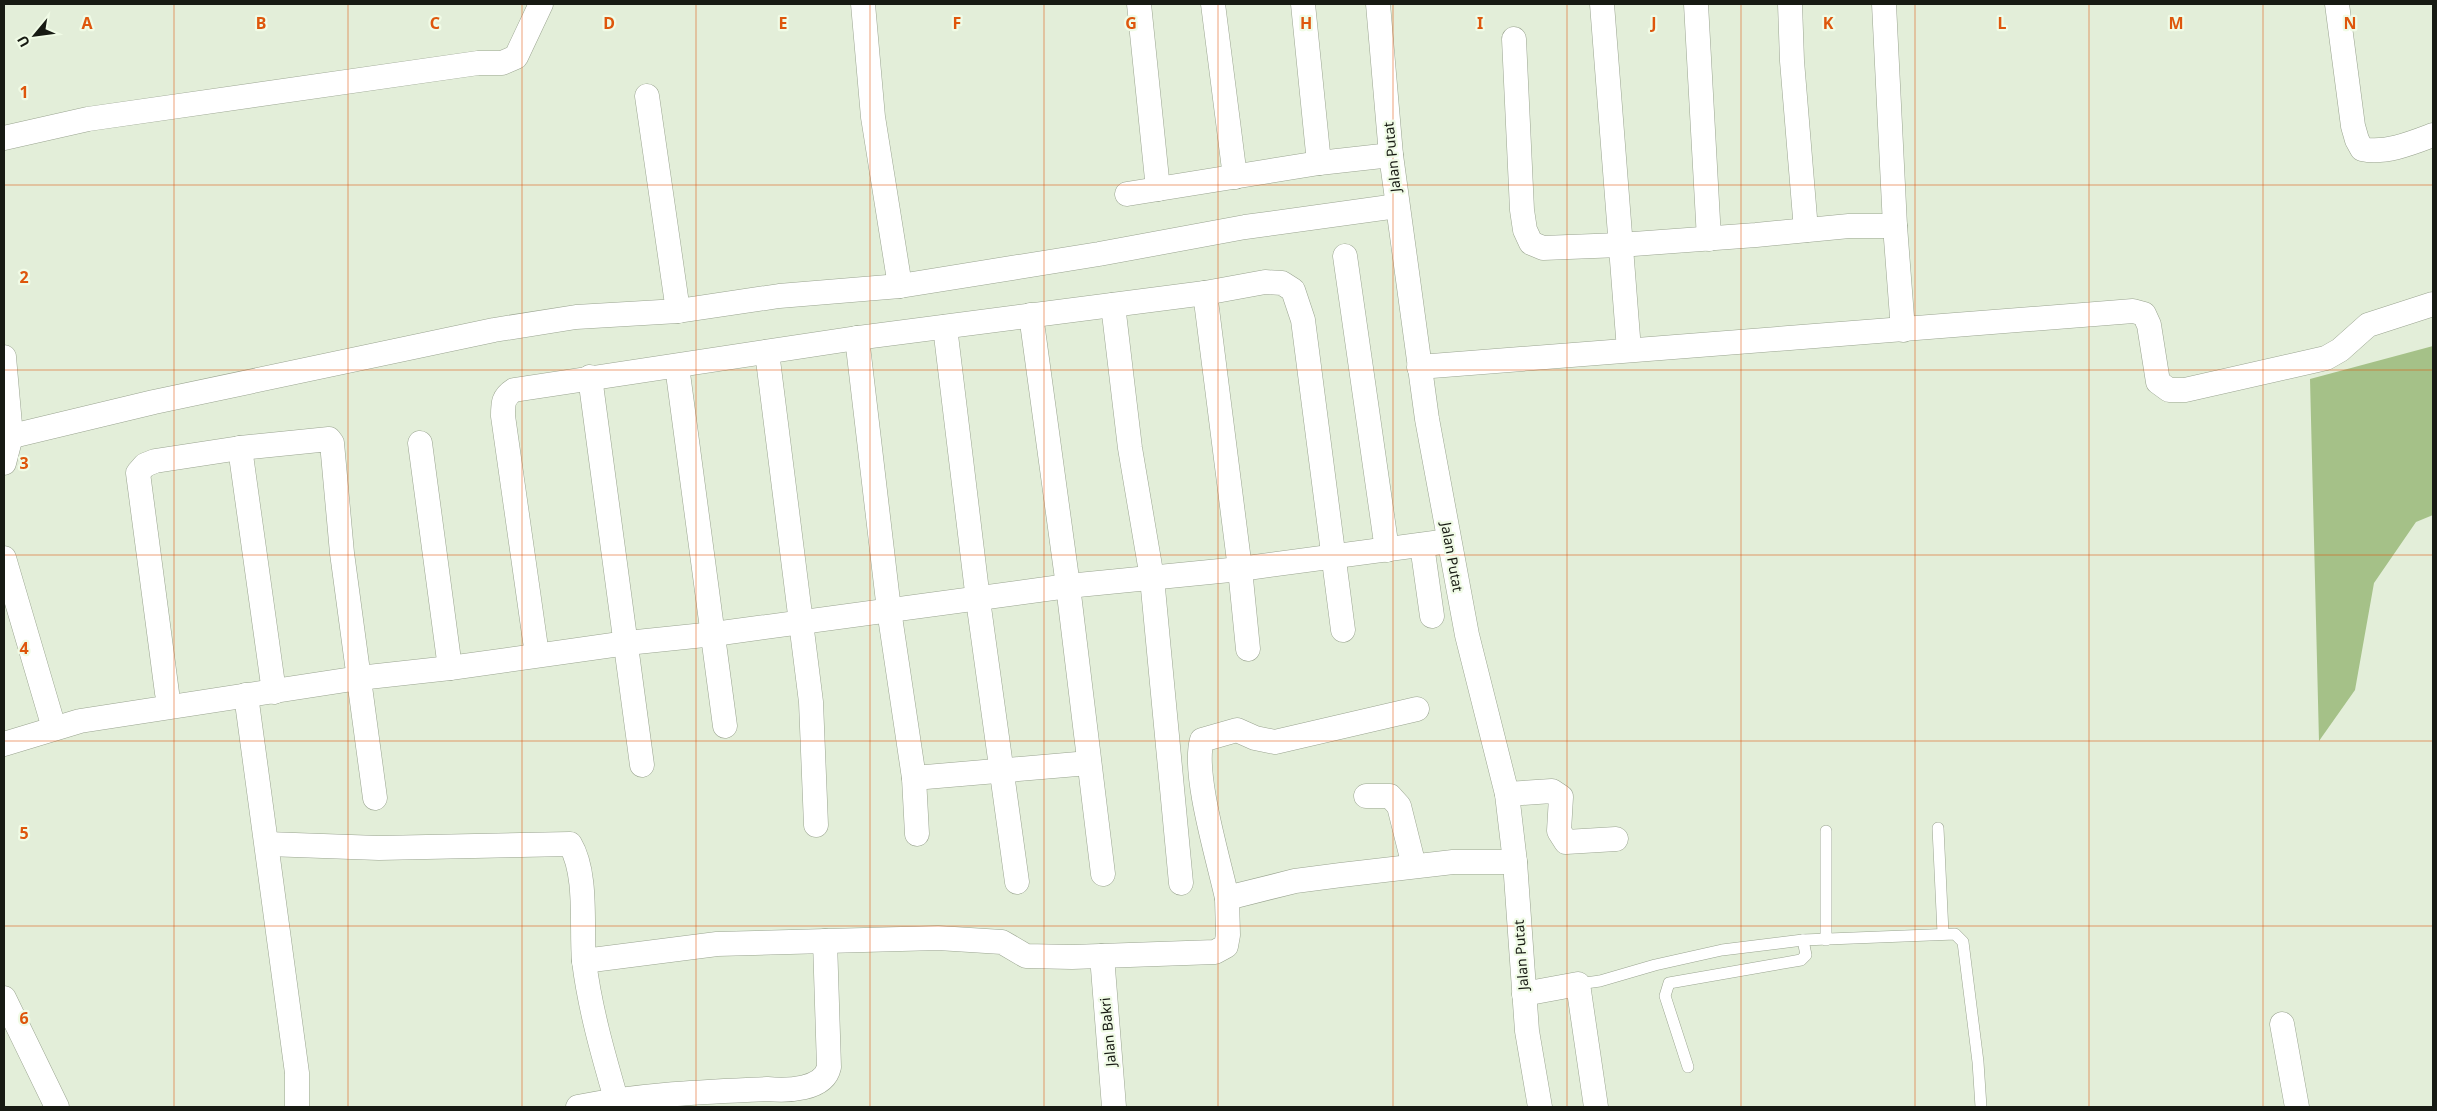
<svg xmlns="http://www.w3.org/2000/svg" width="2437" height="1111" viewBox="0 0 2437 1111" font-family="'Noto Sans',sans-serif">
	<rect width="100%" height="100%" fill="#e3eed9"/>
	<polygon fill="#a5c188" points="2433,346 2433,515 2416,522 2374,583 2355,690 2319,741 2310,379"/>
	<g fill="none" stroke-linecap="round" stroke-linejoin="round">
		<defs>
			<g id="service">
				<polyline points="1938,828 1943,933"/>
				<polyline points="1826,940 1826,831"/>
				<polyline points="1578,984 1600,981 1655,965 1722,950 1803,940 1955,934 1963,942 1978,1062 1981,1107"/>
				<polyline points="1688,1067 1665,996 1669,983 1801,960 1806,955 1803,940"/>
			</g>
			<g id="minor">
				<polyline points="863,4 873,117 900,286"/>
				<polyline points="1139,4 1158,189"/>
				<polyline points="1213,4 1235,177"/>
				<polyline points="1303,4 1319,163"/>
				<polyline points="1378,4 1391,155 1427,419 1467,635 1507,794 1515,862 1527,1031 1540,1107"/>
				<polyline points="1602,4 1629,350"/>
				<polyline points="1696,4 1709,239"/>
				<polyline points="1790,4 1792,61 1806,230"/>
				<polyline points="1884,4 1895,226 1903,330"/>
				<path d="M2337,4L2353,126L2357,140L2362,149C2385,154 2412,143 2433,135"/>
				<polyline points="1514,39 1522,210 1525,230 1531,243 1543,248 1620,245 1756,235 1849,226 1895,226"/>
				<polyline points="647,96 678,311"/>
				<polyline points="4,138 88,119 478,63 502,63 516,57 541,4"/>
				<polyline points="1127,194 1319,163 1391,155"/>
				<polyline points="1345,256 1387,550"/>
				<polyline points="1205,293 1240,569 1248,649"/>
				<polyline points="1113,305 1130,448 1152,578 1181,883"/>
				<polyline points="1031,315 1068,586 1103,874"/>
				<polyline points="945,327 978,600 1017,882"/>
				<polyline points="857,338 889,610 914,778 917,834"/>
				<polyline points="767,352 811,702 816,825"/>
				<polyline points="4,357 11,436 4,463"/>
				<polyline points="677,366 725,726"/>
				<polyline points="1419,367 2133,311 2144,314 2149,325 2158,382 2169,390 2185,390 2326,358 2340,350 2368,325 2433,304"/>
				<polyline points="590,377 642,765"/>
				<polyline points="4,438 154,402 494,330 576,317 678,311 779,296 900,286 1099,254 1245,227 1397,206"/>
				<polyline points="420,443 450,668"/>
				<polyline points="240,448 274,692"/>
				<polyline points="1422,545 1432,616"/>
				<polyline points="4,558 54,728"/>
				<path d="M537,655L503,416C503,403 503,397 514,390L857,338L1205,293L1265,282L1282,283L1293,290L1303,320L1343,630"/>
				<polyline points="167,693 138,473 145,465 155,461 240,448 329,439 332,443 342,553 375,798"/>
				<polyline points="246,695 297,1073 297,1107"/>
				<polyline points="4,744 80,721 359,678 450,668 627,643 714,634 1068,586 1240,569 1449,541"/>
				<polyline points="914,778 1089,763"/>
				<polyline points="1507,794 1552,791 1561,797 1559,831 1566,842 1616,839"/>
				<polyline points="1366,796 1390,796 1399,806 1414,866"/>
				<path d="M267,844L379,848L570,844C588,874 581,927 584,961C590,1009 603,1054 616,1099"/>
				<path d="M1227,898C1219,861 1192,773 1202,740L1237,730L1255,738L1275,742L1417,709"/>
				<polyline points="1102,956 1114,1107"/>
				<polyline points="584,961 717,944 938,938 1002,942 1026,956 1072,957 1215,952 1226,946 1228,935 1227,898 1295,881 1341,875 1453,862 1515,862"/>
				<polyline points="1524,994 1578,984 1596,1107"/>
				<polyline points="4,998 57,1107"/>
				<polyline points="2282,1024 2297,1107"/>
				<path d="M578,1107C641,1094 704,1092 767,1089C787,1091 824,1090 829,1067L825,941"/>
			</g>
		</defs>
		<use href="#service" stroke="#9aa490" stroke-width="12"/>
		<use href="#minor" stroke="#9aa490" stroke-width="25"/>
		<use href="#service" stroke="#fff" stroke-width="11"/>
		<use href="#minor" stroke="#fff" stroke-width="24"/>
	</g>
	<path fill="none" stroke="#de560c" stroke-width="1" stroke-opacity="0.55" d="M174,4V1107M348,4V1107M522,4V1107M696,4V1107M870,4V1107M1044,4V1107M1218,4V1107M1393,4V1107M1567,4V1107M1741,4V1107M1915,4V1107M2089,4V1107M2263,4V1107M4,185H2433M4,370H2433M4,555H2433M4,741H2433M4,926H2433"/>
	<g text-anchor="middle" stroke-width="4.5" stroke-linejoin="round" paint-order="stroke">
		<g font-size="14" fill="#171a13" stroke="#f0fbe6">
			<text transform="translate(1392 157) rotate(-96)" y="5">Jalan Putat</text>
			<text transform="translate(1452 557) rotate(80)" y="5">Jalan Putat</text>
			<text transform="translate(1521 955) rotate(-94)" y="5">Jalan Putat</text>
			<text transform="translate(1108 1032) rotate(-95)" y="5">Jalan Bakri</text>
		</g>
	</g>
	<g font-size="16" text-anchor="middle" font-weight="bold" fill="#de560c" stroke="#f0fbe6" stroke-width="4.5" stroke-linejoin="round" paint-order="stroke">
		<text x="87" y="29">A</text>
		<text x="261" y="29">B</text>
		<text x="435" y="29">C</text>
		<text x="609" y="29">D</text>
		<text x="783" y="29">E</text>
		<text x="957" y="29">F</text>
		<text x="1131" y="29">G</text>
		<text x="1306" y="29">H</text>
		<text x="1480" y="29">I</text>
		<text x="1654" y="29">J</text>
		<text x="1828" y="29">K</text>
		<text x="2002" y="29">L</text>
		<text x="2176" y="29">M</text>
		<text x="2350" y="29">N</text>
		<text x="24" y="98">1</text>
		<text x="24" y="283">2</text>
		<text x="24" y="469">3</text>
		<text x="24" y="654">4</text>
		<text x="24" y="839">5</text>
		<text x="24" y="1024">6</text>
	</g>
	<rect width="2437" height="1111" fill="none" stroke="#171a13" stroke-width="10"/>
	<g transform="translate(35 35) rotate(241)" stroke="#f0fbe6" stroke-width="4" paint-order="stroke">
	<path d="M0-4L9 19L0 12L-9 19Z" fill="#171a13"/>
	<text y="-8" font-size="14" font-weight="bold" text-anchor="middle" fill="#171a13">U</text>
	</g>
</svg>
